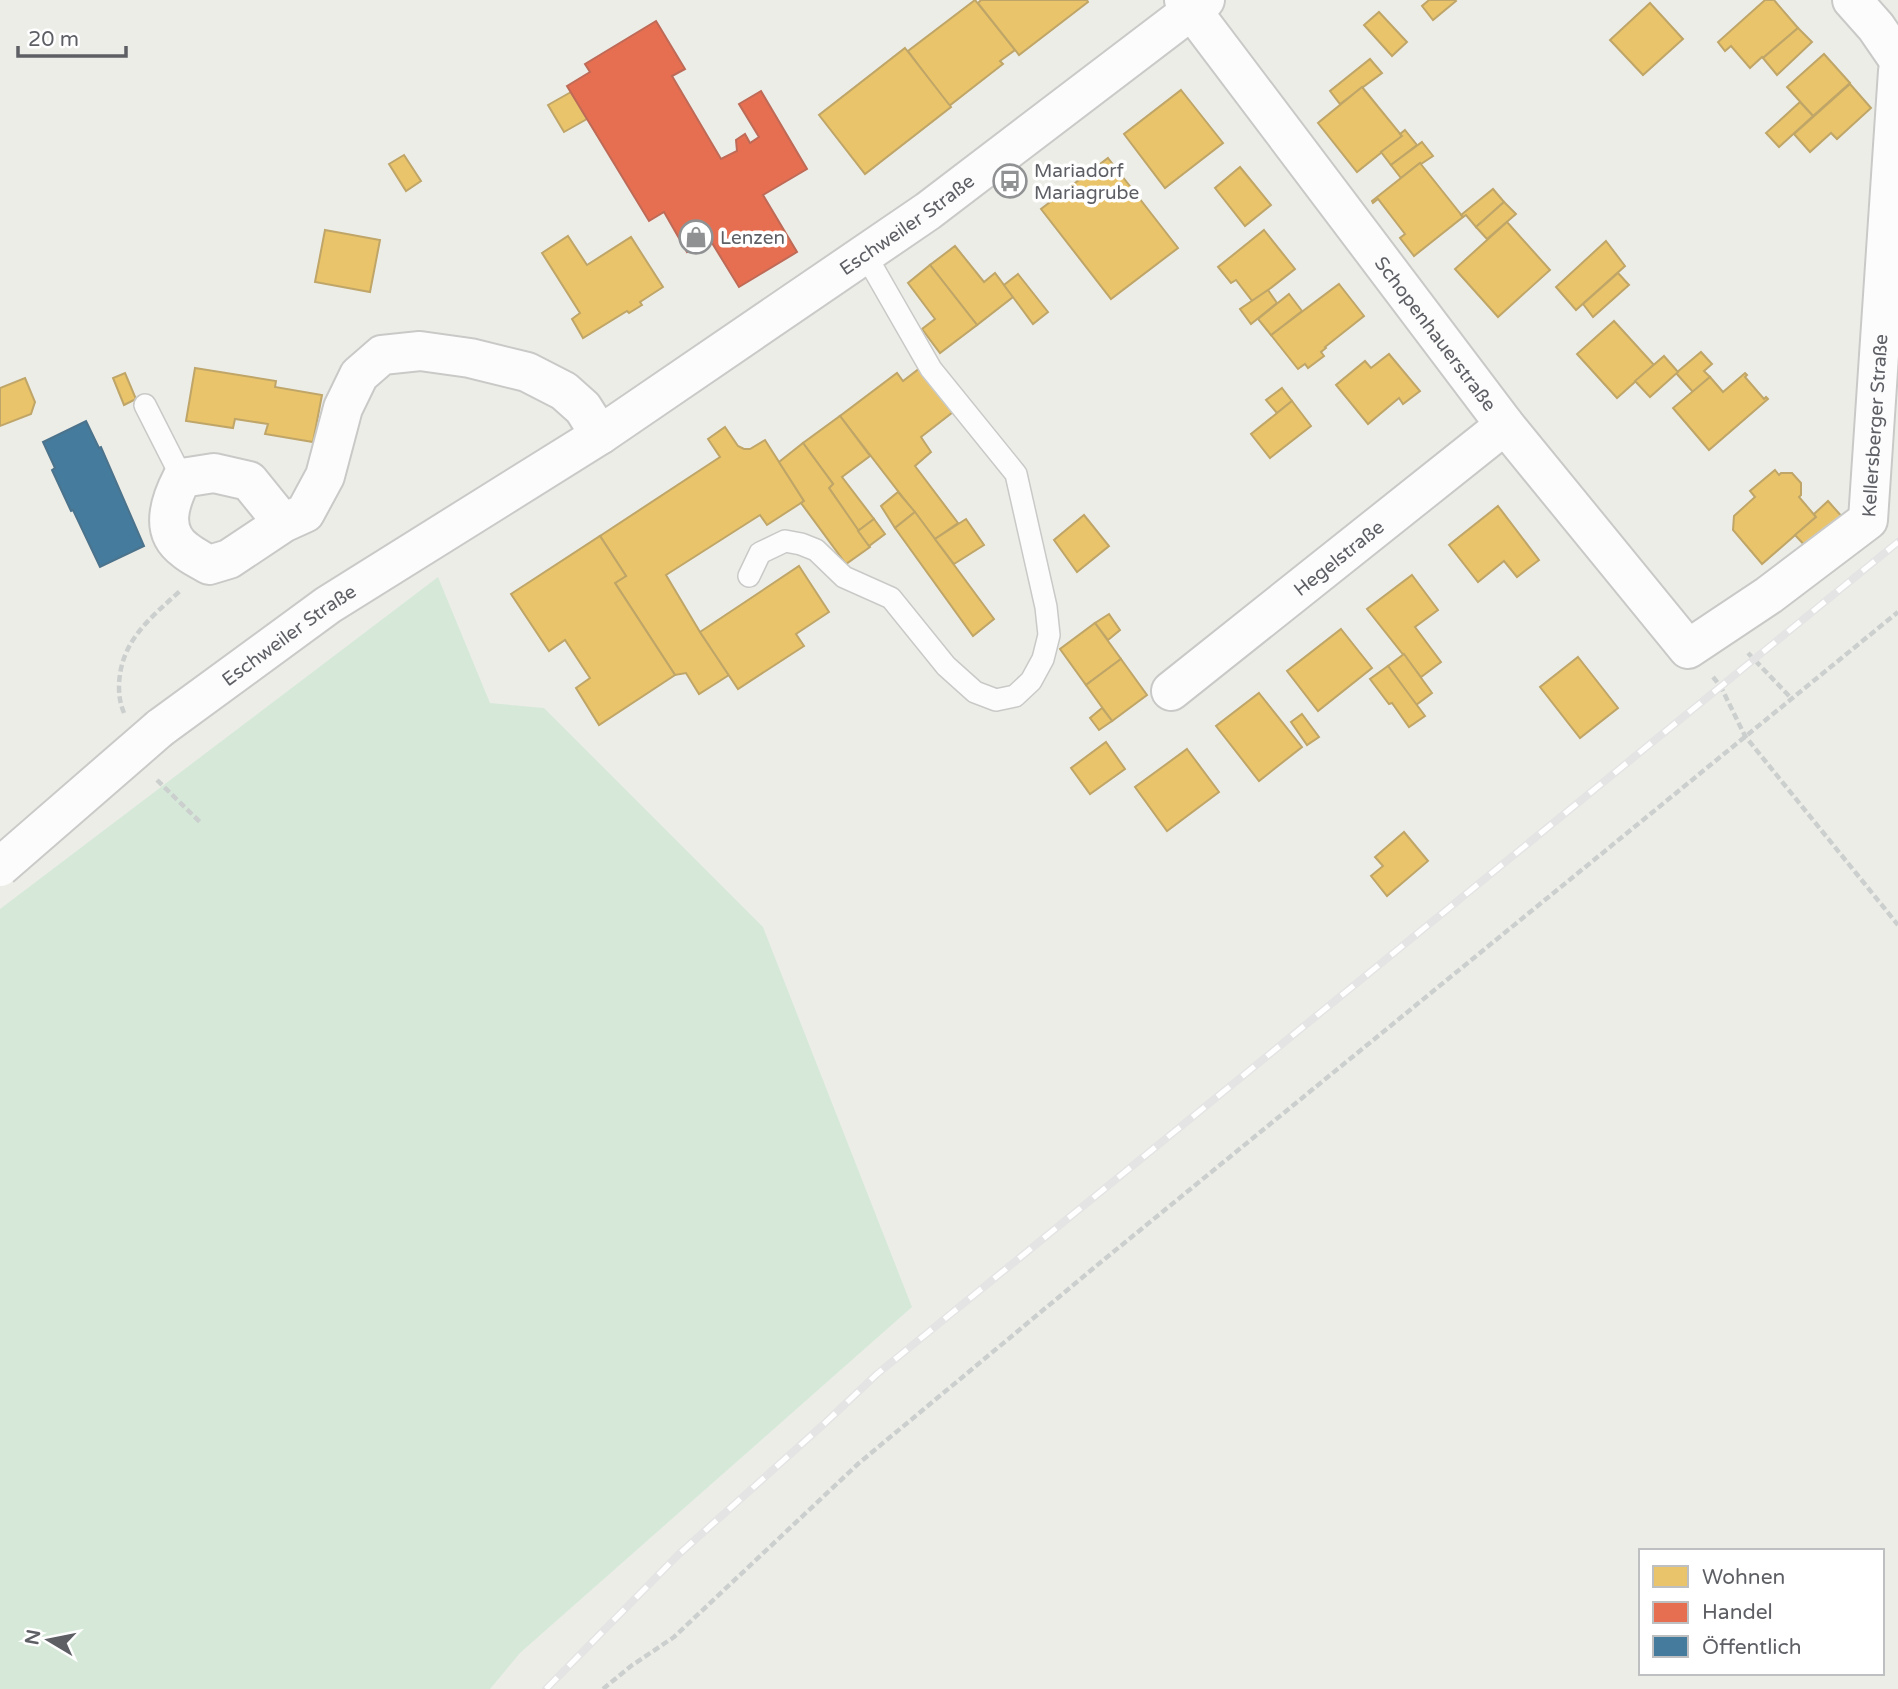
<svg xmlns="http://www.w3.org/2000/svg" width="1898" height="1689" viewBox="0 0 1898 1689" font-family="'Varela Round',sans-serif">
	<rect width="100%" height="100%" fill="#edede8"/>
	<polygon fill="#d6e9d9" points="438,577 490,703 544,708 763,927 912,1307 520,1653 490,1689 0,1689 0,909"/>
	<g fill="#e9c46a" stroke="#bfa668" stroke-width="2">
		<polygon points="975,0 1015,50 1000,61 1003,64 949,106 908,51"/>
		<polygon points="981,0 1087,0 1088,2 1019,55 978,3"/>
		<polygon points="1429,0 1455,0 1456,1 1433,20 1422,6"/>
		<polygon points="1765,0 1774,0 1798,28 1763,58 1762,57 1750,68 1731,46 1725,51 1718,42"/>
		<polygon points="1650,3 1683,39 1643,75 1610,40"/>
		<polygon points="1379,12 1407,42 1392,56 1364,25"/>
		<polygon points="1798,28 1812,42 1777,75 1763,58"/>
		<polygon points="905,48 951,107 865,174 819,115"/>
		<polygon points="1824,54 1850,83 1813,116 1787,87"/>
		<polygon points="1370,59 1382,73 1340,104 1330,91"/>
		<polygon points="1850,84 1871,108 1837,139 1831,133 1810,152 1794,134"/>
		<polygon points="1362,87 1402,136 1357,172 1318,123"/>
		<polygon points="1181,90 1223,143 1165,188 1124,134"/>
		<polygon points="571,92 587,119 564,132 548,105"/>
		<polygon points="1800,102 1813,116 1779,147 1766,133"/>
		<polygon points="1405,130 1417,145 1391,165 1381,152 1402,136 1400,134"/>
		<polygon points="1422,142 1433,156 1421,164 1420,163 1401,178 1391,165"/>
		<polygon points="404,155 421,181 406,191 389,164"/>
		<polygon points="1108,158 1178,248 1111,299 1041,209"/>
		<polygon points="1420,163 1463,217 1414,256 1400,238 1405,234 1378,199 1373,203 1372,201"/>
		<polygon points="1240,167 1271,205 1245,226 1215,188"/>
		<polygon points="1493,189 1504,202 1476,227 1466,215 1463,217 1461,215"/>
		<polygon points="1504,202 1516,214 1487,239 1476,227"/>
		<polygon points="1507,222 1550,270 1498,317 1455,269"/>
		<polygon points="325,230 380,240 370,292 315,282"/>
		<polygon points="1264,230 1295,269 1253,302 1236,280 1231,283 1218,267"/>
		<polygon points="568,236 587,265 631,237 663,287 640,302 642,305 629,313 627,311 583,338 572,319 580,313 542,253"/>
		<polygon points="1606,241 1625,266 1576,310 1556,287"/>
		<polygon points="955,246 984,282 995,273 1013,297 977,325 930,265"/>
		<polygon points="930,265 977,325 940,353 922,329 935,319 908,283"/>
		<polygon points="1618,273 1629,285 1593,317 1583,304"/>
		<polygon points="1018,274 1048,312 1033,324 1004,285"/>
		<polygon points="1339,284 1364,316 1325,347 1326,348 1321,352 1324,356 1308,368 1305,364 1298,369 1271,335"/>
		<polygon points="1268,290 1277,303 1251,324 1240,309"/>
		<polygon points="1289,294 1302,311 1271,335 1258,319"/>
		<polygon points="1614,321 1654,365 1617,398 1577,354"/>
		<polygon points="1701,352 1712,364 1704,371 1710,377 1693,392 1676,373"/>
		<polygon points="1389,354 1420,391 1403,404 1399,398 1368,424 1336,385 1365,361 1371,368"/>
		<polygon points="1664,356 1678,372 1650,397 1635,381"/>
		<polygon points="195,368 276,381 275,387 322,395 313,442 265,434 268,424 235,419 233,428 186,421"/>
		<polygon points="920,368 953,412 921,437 931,452 915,466 958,523 935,539 840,416 897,373 903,381"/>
		<polygon points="125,373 136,399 124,405 113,378"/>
		<polygon points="1745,373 1747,375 1745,377 1764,399 1766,397 1768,399 1709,450 1673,408 1710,377 1723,392"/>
		<polygon points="25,378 35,402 31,414 0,426 0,388"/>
		<polygon points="1282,388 1292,401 1277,413 1266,400"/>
		<polygon points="1292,401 1311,426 1270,458 1251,434"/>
		<polygon points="840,416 870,456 842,477 874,519 858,531 829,488 833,484 803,443"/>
		<polygon points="725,427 738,446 744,449 750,449 765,440 804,501 767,525 760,515 666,575 700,632 729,675 699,694 686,673 675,675 615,583 626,576 600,536 720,457 708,439"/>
		<polygon points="803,443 833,484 829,488 870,547 846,564 801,503 804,501 779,462"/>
		<polygon points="1775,470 1779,475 1781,473 1792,473 1801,483 1801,495 1799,497 1816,517 1762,564 1733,530 1734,516 1755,497 1750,491"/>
		<polygon points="898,492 915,512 895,528 881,506"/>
		<polygon points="1828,501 1844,519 1809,550 1795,535 1816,517 1814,514"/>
		<polygon points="1498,506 1539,560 1517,577 1504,561 1478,582 1449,545"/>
		<polygon points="915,512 994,619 973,636 895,528"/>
		<polygon points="1084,515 1109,546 1077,572 1054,540"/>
		<polygon points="874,519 885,534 869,546 858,531"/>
		<polygon points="966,519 984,545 954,564 935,539"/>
		<polygon points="600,536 626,576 615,583 675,675 599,725 576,688 590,678 565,640 549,651 511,594"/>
		<polygon points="799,566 829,612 796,634 804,646 738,689 700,632"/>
		<polygon points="1412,575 1438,610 1415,627 1441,662 1421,677 1367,609"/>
		<polygon points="1109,614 1120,630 1108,640 1095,623"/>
		<polygon points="1095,623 1121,659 1086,685 1060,649"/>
		<polygon points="1341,629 1372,668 1318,711 1287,671"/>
		<polygon points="1404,654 1432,693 1416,705 1388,666"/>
		<polygon points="1578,657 1618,708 1580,738 1540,687"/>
		<polygon points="1121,659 1147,695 1112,721 1086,685"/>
		<polygon points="1388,666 1425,716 1409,727 1392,703 1389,704 1370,679"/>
		<polygon points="1259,693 1302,747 1259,781 1216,726"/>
		<polygon points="1102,708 1112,721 1099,730 1090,718"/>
		<polygon points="1302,714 1319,737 1307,745 1291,722"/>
		<polygon points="1106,742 1125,769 1090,794 1071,768"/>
		<polygon points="1187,749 1219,792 1167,831 1135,787"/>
		<polygon points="1404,832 1428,861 1387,896 1371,876 1383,866 1375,857"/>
	</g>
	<polygon fill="#e76f51" stroke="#be6a57" stroke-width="2" points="656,21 685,69 672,76 721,159 737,151 736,140 745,134 750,143 759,137 739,104 761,91 807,169 763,195 797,252 739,287 709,238 687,252 664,212 649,221 567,86 590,72 585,64"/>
	<polygon fill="#457b9d" stroke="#4c738c" stroke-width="2" points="86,421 99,448 101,447 144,546 100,567 73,510 71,511 52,470 55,468 43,442"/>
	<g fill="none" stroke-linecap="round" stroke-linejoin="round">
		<defs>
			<g id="lane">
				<polyline points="145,405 182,478"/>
				<polyline points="749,576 760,553 785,541 801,544 816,550 844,577 891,598 946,666 975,692 996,700 1015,696 1031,681 1043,659 1049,635 1046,607 1016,474 931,369 865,254"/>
			</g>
			<g id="street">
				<path id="s1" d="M1184,0L1505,425L1688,649L1769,595L1868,520L1898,71"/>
				<polyline points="1852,0 1876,27 1898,59"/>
				<path d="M283,523L249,481L214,473L182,478C170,501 159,531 185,550C192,556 201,560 209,565L229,559L283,523L305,513L325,476L343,408L359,375L382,355L420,351L470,358L527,372L564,391L583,408L600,435"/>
				<path id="s2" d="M1171,691L1505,425"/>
			</g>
			<g id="secondary">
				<path id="s3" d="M160,728L328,605L600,435L928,211L1205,0"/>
			</g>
		</defs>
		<use href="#lane" stroke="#c9cac8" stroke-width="24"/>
		<use href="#street" stroke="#c9cac8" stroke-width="42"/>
		<use href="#secondary" stroke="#cacac9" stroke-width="42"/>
		<g stroke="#cbcfce" stroke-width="4.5" stroke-dasharray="7 3.5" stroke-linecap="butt">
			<polyline points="1748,653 1791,698"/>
			<polyline points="1713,677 1721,687 1745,736 1898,925"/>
			<path d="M124,713C120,703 119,696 119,686C120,642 149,619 180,591"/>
			<polyline points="157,780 202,824"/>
			<polyline points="603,1689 631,1666 674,1637 859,1463 1101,1262 1898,612"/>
		</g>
		<use href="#lane" stroke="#fcfcfc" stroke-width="21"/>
		<use href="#street" stroke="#fcfcfc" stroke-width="38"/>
		<use href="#secondary" stroke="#fcfcfc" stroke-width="38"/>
		<defs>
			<polyline id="rail" points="546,1689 678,1555 825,1423 877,1374 1898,542"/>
		</defs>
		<use href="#rail" stroke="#e4e4e4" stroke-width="8"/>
		<use href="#rail" stroke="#fff" stroke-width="5" stroke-dasharray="16" stroke-linecap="butt"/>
		<defs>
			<polyline id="secondary-bridge" points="0,867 160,728"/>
		</defs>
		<use href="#secondary-bridge" stroke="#cacac9" stroke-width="42" stroke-linecap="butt"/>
		<use href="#secondary-bridge" stroke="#fcfcfc" stroke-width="38"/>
	</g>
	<defs>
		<symbol id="bus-ring" viewBox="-11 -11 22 22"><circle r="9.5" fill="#fff" stroke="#8f9193" stroke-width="1.5"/><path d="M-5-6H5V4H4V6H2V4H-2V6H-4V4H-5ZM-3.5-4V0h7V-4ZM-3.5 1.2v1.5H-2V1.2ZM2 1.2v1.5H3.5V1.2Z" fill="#8f9193"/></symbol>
		<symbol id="shop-ring" viewBox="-11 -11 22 22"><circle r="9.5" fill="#fff" stroke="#8f9193" stroke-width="1.5"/><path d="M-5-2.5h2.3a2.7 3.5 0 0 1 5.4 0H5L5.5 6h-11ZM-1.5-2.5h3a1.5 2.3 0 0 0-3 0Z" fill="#8f9193"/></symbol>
	</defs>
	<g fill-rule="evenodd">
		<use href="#bus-ring" x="991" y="162" width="38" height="38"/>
		<use href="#shop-ring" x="677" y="218" width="38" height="38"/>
	</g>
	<g text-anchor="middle" stroke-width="7" stroke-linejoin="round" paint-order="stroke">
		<g font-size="19" fill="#5d5f65" stroke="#fff" text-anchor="start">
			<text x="1034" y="177">Mariadorf<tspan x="1034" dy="22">Mariagrube</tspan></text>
			<text x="720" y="244">Lenzen</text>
		</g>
		<g font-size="19" fill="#5d5f65" stroke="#fff">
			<text dy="7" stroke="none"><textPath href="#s3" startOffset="901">Eschweiler Straße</textPath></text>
			<text dy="7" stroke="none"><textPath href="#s1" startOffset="418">Schopenhauerstraße</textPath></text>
			<text dy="7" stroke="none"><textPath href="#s1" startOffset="1138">Kellersberger Straße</textPath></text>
			<text dy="7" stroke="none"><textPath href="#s2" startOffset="214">Hegelstraße</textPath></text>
			<text dy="7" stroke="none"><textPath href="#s3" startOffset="159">Eschweiler Straße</textPath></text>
		</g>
	</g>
	<rect x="1639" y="1549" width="245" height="126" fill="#ffffff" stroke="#bebfc1" stroke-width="2"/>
	<rect x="1653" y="1566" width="35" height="21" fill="#e9c46a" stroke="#bebfc1" stroke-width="2"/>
	<text x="1702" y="1584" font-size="21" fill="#5d5f65">Wohnen</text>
	<rect x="1653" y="1602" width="35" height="21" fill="#e76f51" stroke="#bebfc1" stroke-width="2"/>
	<text x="1702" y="1619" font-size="21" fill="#5d5f65">Handel</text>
	<rect x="1653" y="1636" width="35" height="21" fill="#457b9d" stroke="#bebfc1" stroke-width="2"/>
	<text x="1702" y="1654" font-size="21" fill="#5d5f65">Öffentlich</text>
	<g transform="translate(49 1640) rotate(280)" stroke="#ffffff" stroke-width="5" paint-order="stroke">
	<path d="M0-5L12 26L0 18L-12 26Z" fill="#5d5f65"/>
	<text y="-10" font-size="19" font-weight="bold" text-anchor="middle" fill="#5d5f65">N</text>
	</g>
	<path d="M18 46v10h108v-10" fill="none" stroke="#5d5f65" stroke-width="3.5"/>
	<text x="28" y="46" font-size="21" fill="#5d5f65" stroke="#ffffff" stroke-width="5" paint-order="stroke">20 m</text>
</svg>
